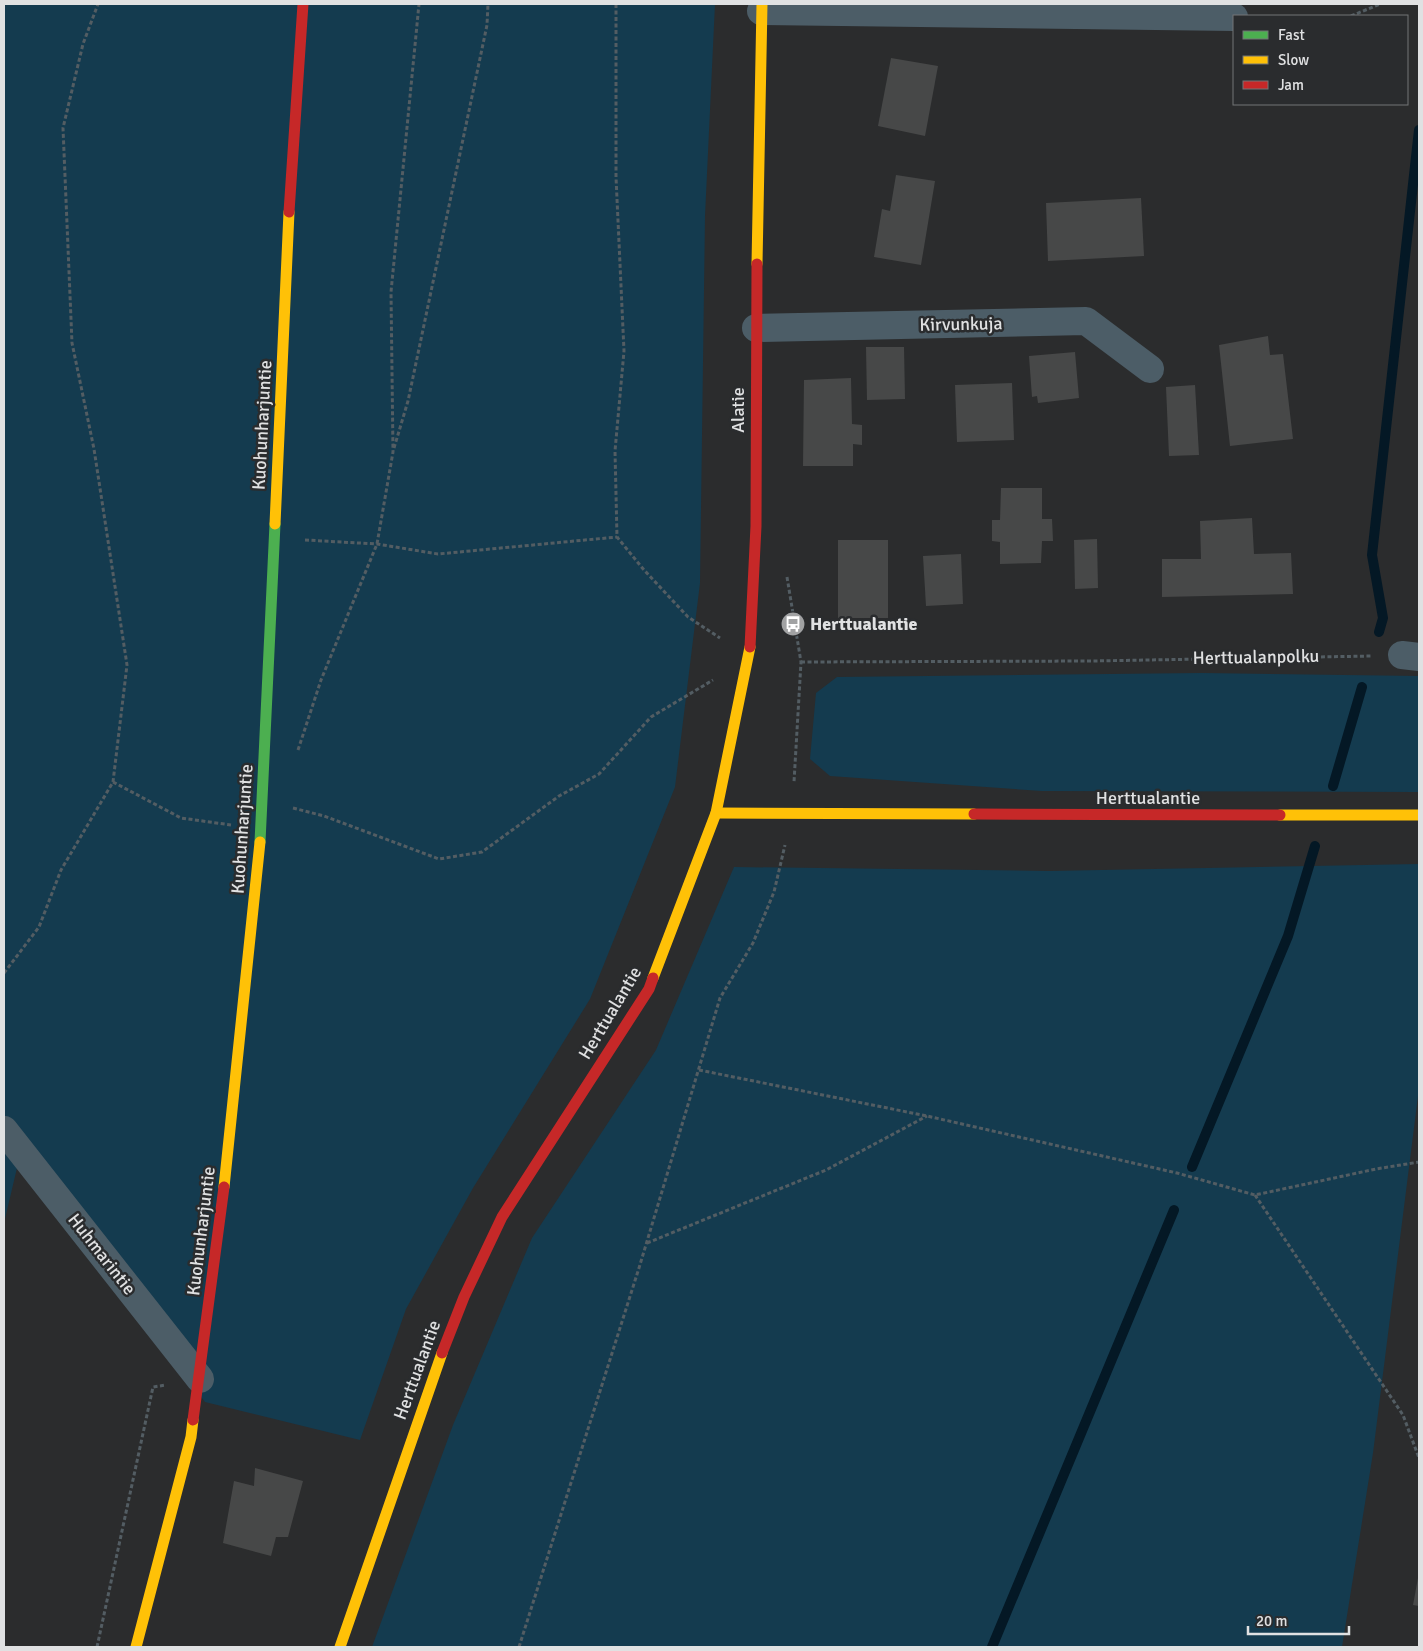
<svg xmlns="http://www.w3.org/2000/svg" width="1423" height="1651" viewBox="0 0 1423 1651" font-family="Signika,sans-serif">
	<rect width="100%" height="100%" fill="#2b2c2d"/>
	<g fill="#143b4f">
		<polygon points="4,4 715,4 705,216 700,583 675,787 590,999 473,1188 406,1309 360,1440 205,1402 21,1151 4,1223"/>
		<polygon points="1202,673 1419,676 1419,792 1042,791 830,776 810,759 816,693 837,677"/>
		<polygon points="1419,864 1419,1088 1373,1453 1342,1647 372,1647 453,1425 532,1238 656,1050 734,867 1049,871"/>
	</g>
	<g fill="none" stroke-linecap="round" stroke-linejoin="round">
		<g stroke="#041825" stroke-width="10">
			<polyline points="1379,632 1383,618 1372,555 1419,130"/>
			<polyline points="1333,786 1362,687"/>
			<polyline points="1192,1167 1288,936 1315,846"/>
			<polyline points="992,1647 1174,1210"/>
		</g>
	</g>
	<g fill="#474848">
		<polygon points="891,58 938,66 925,136 878,126"/>
		<polygon points="896,175 935,181 921,265 874,257 882,209 890,211"/>
		<polygon points="1141,198 1144,256 1048,261 1046,203"/>
		<polygon points="1268,336 1270,355 1283,354 1293,439 1230,446 1219,345"/>
		<polygon points="866,347 904,347 905,399 867,400"/>
		<polygon points="1075,352 1079,398 1038,403 1037,396 1032,397 1029,356"/>
		<polygon points="851,378 852,424 862,425 862,445 853,444 853,466 803,466 804,380"/>
		<polygon points="1012,383 1014,440 957,442 955,385"/>
		<polygon points="1195,385 1199,455 1169,456 1166,387"/>
		<polygon points="1001,488 1042,488 1042,519 1052,519 1053,541 1042,541 1041,563 1000,564 1000,542 992,541 992,520 1000,520"/>
		<polygon points="1252,518 1254,554 1291,553 1293,594 1162,597 1162,559 1201,559 1200,521"/>
		<polygon points="1097,539 1098,588 1075,589 1074,540"/>
		<rect x="838" y="540" width="50" height="78"/>
		<polygon points="961,554 963,604 926,606 923,556"/>
		<polygon points="255,1468 303,1481 288,1537 276,1537 271,1556 223,1543 234,1481 254,1486"/>
		<polygon points="1418,1578 1419,1578 1419,1606 1413,1605"/>
	</g>
	<g fill="none" stroke-linecap="round" stroke-linejoin="round">
		<g stroke="#535d63" stroke-width="3" stroke-dasharray="4 2.5" stroke-linecap="butt">
			<polyline points="616,4 616,177 624,351 615,451 617,537 644,570 688,617 720,638"/>
			<polyline points="1351,16 1380,4"/>
			<polyline points="394,448 408,401 487,25 488,4"/>
			<polyline points="305,540 377,544 438,554 617,537"/>
			<polyline points="787,577 801,662 794,782"/>
			<polyline points="801,662 1092,661 1372,656"/>
			<polyline points="298,750 321,680 377,544 393,452 391,292 419,4"/>
			<polyline points="113,782 181,818 231,825"/>
			<polyline points="293,808 324,816 439,859 482,852 559,796 599,774 651,717 713,680"/>
			<polyline points="4,973 39,927 61,870 113,782 127,665 94,449 72,343 63,128 83,44 98,4"/>
			<polyline points="699,1070 927,1116 1177,1173 1255,1195 1376,1169 1419,1162"/>
			<polyline points="1255,1195 1403,1415 1419,1458"/>
			<polyline points="647,1243 826,1170 927,1116"/>
			<polyline points="97,1647 153,1387 166,1385"/>
			<polyline points="519,1647 639,1268 720,998 753,943 774,892 785,845"/>
		</g>
		<g stroke="#4c5d67" stroke-width="28">
			<polyline points="761,11 1234,17"/>
			<polyline points="756,328 1086,321 1150,369"/>
			<polyline points="1402,655 1419,657"/>
			<polyline points="4,1130 200,1379"/>
		</g>
		<polyline stroke="#4caf50" stroke-width="11" points="260,842 275,524"/>
		<g stroke="#ffc107" stroke-width="11">
			<polyline points="757,264 762,4"/>
			<polyline points="275,524 289,212"/>
			<polyline points="716,813 974,814"/>
			<polyline points="1280,815 1419,815"/>
			<polyline points="653,978 716,813 750,647"/>
			<polyline points="224,1187 260,842"/>
			<polyline points="136,1647 191,1437 193,1420"/>
			<polyline points="340,1647 442,1353"/>
		</g>
		<g stroke="#c62828" stroke-width="11">
			<polyline points="289,212 303,4"/>
			<polyline points="750,647 756,526 757,264"/>
			<polyline points="974,814 1280,815"/>
			<polyline points="442,1353 464,1297 502,1217 649,989 653,978"/>
			<polyline points="193,1420 224,1187"/>
		</g>
	</g>
	<defs>
		<symbol id="bus-disc" viewBox="-11 -11 22 22"><circle r="9.5" fill="#a1a2a3" stroke="#2a2c2e"/><path d="M-5-6H5V4H4V6H2V4H-2V6H-4V4H-5ZM-3.5-4V0h7V-4ZM-3.5 1.2v1.5H-2V1.2ZM2 1.2v1.5H3.5V1.2Z" fill="#fff"/></symbol>
	</defs>
	<g fill-rule="evenodd">
		<use href="#bus-disc" x="779" y="610" width="28" height="28"/>
	</g>
	<g text-anchor="middle" stroke-width="5" stroke-linejoin="round" paint-order="stroke">
		<g font-size="18" fill="#e0e1e2" stroke="#2a2c2e">
			<text transform="translate(961 324) rotate(-1)" y="6">Kirvunkuja</text>
			<text transform="translate(738 410) rotate(-90)" y="6">Alatie</text>
			<text transform="translate(262 425) rotate(-87)" y="6">Kuohunharjuntie</text>
			<text transform="translate(1256 657) rotate(-1)" y="6">Herttualanpolku</text>
			<text x="1148" y="804">Herttualantie</text>
			<text transform="translate(242 829) rotate(-86)" y="6">Kuohunharjuntie</text>
			<text transform="translate(610 1013) rotate(-59)" y="6">Herttualantie</text>
			<text transform="translate(201 1231) rotate(-83)" y="6">Kuohunharjuntie</text>
			<text transform="translate(102 1254) rotate(52)" y="6">Huhmarintie</text>
			<text transform="translate(417 1370) rotate(-70)" y="6">Herttualantie</text>
		</g>
		<g font-size="18" font-weight="bold" fill="#e0e1e2" stroke="#2a2c2e" text-anchor="start">
			<text x="810" y="630">Herttualantie</text>
		</g>
	</g>
	<rect width="1423" height="1651" fill="none" stroke="#e0e1e2" stroke-width="10"/>
	<rect x="1233" y="15" width="175" height="90" fill="#2a2c2e" stroke="#737476"/>
	<rect x="1243" y="31" width="25" height="8" fill="#4caf50" stroke="#737476"/>
	<text x="1278" y="40" font-size="15" fill="#e0e1e2">Fast</text>
	<rect x="1243" y="56" width="25" height="8" fill="#ffc107" stroke="#737476"/>
	<text x="1278" y="65" font-size="15" fill="#e0e1e2">Slow</text>
	<rect x="1243" y="81" width="25" height="8" fill="#c62828" stroke="#737476"/>
	<text x="1278" y="90" font-size="15" fill="#e0e1e2">Jam</text>
	<path d="M1248 1626v8h101v-8" fill="none" stroke="#e0e1e2" stroke-width="2.5"/>
	<text x="1256" y="1626" font-size="15" fill="#e0e1e2" stroke="#2a2c2e" stroke-width="4" paint-order="stroke">20 m</text>
</svg>
